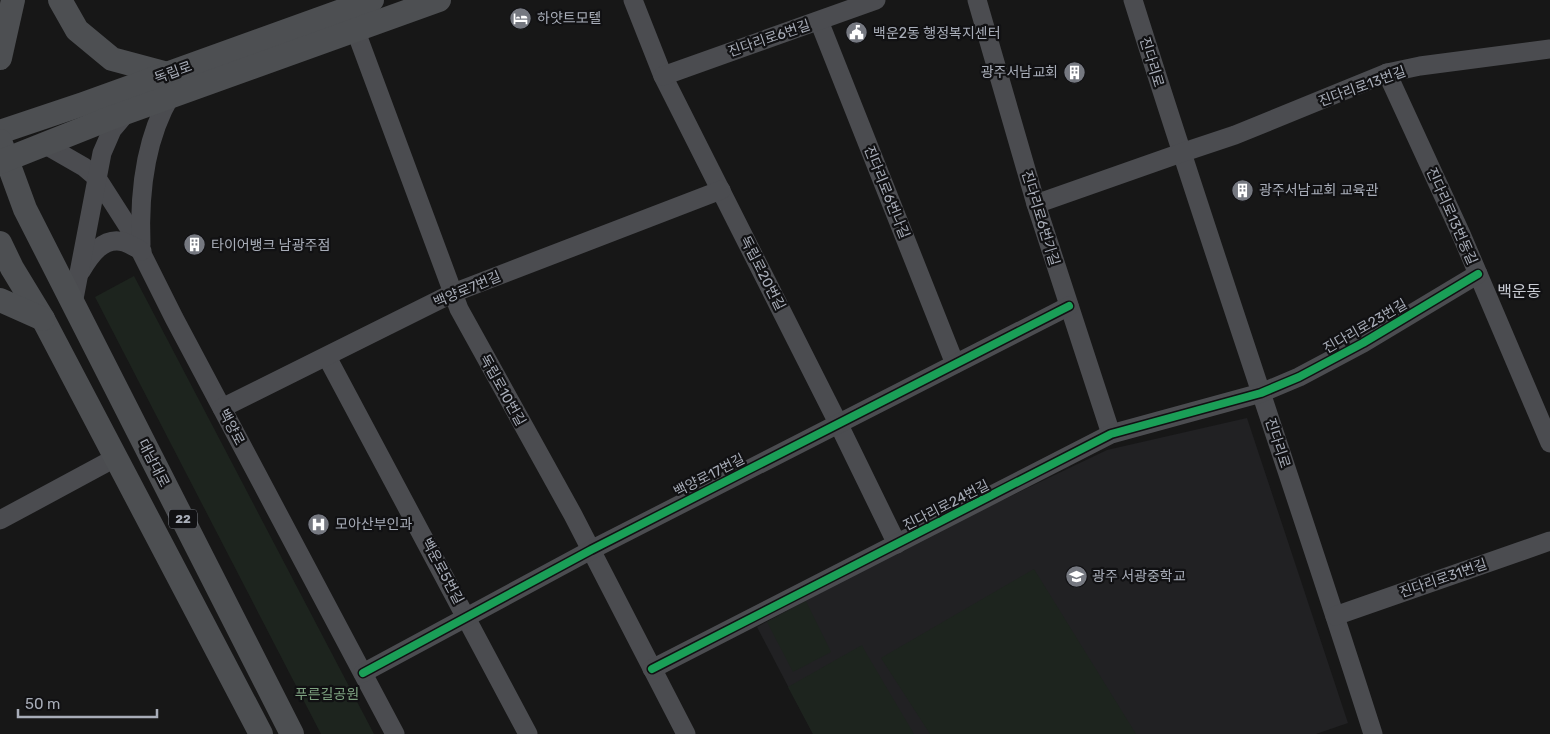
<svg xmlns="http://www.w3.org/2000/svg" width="1550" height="734" viewBox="0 0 1550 734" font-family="Rubik,'Noto Sans KR',sans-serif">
	<rect width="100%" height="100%" fill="#171717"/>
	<polygon fill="#212123" points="1247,418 1348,723 1316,734 813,734 757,627 917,541 1107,450"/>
	<g fill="#1d241e">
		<polygon points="134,276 374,734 321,734 95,297"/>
		<polygon points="1034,569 1136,734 930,734 881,658"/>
		<polygon points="806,601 831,652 793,672 767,622"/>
		<polygon points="862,645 865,651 914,734 813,734 788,687"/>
	</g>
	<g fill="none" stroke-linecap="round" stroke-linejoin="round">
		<g stroke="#4b4c50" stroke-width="19">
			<polyline points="633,0 663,76 838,423 897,544"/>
			<polyline points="977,0 1036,204 1111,434"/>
			<path d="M1133,0C1210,246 1295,489 1373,734"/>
			<polyline points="819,21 955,364"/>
			<polyline points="355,29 459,309 573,515 686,734"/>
			<polyline points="1387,73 1461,234 1550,443"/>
			<polyline points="663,76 876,0"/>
			<polyline points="44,144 84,167 97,178 129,228 174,318 395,734"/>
			<polyline points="1036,204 1181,153 1235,135 1387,73 1420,66 1550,49"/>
			<path d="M141,245C139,194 144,140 171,95"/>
			<path d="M81,271C90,256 103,236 124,242C130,244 136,248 142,251"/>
			<polyline points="73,304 102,153 112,130 128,111"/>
			<polyline points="327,357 528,734"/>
			<polyline points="222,408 453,293 721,190"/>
			<polyline points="0,520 115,458"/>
			<polyline points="1335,616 1550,541"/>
			<polyline points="652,669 1111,434 1261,393 1299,377 1363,343 1478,274"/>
			<polyline points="363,673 591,550 1069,306"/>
		</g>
		<g stroke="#4d4f52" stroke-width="24">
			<polyline points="60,0 77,30 112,59 168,74"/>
			<polyline points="0,58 13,0"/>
			<polyline points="0,132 83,104 372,0"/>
			<polyline points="0,141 25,209 292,734"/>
			<polyline points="0,162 108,119 439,0"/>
			<polyline points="0,243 12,268 43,319 261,734"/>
			<polyline points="0,300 43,319"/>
		</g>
		<defs>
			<g id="cycleway">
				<polyline points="652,669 1111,434 1261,393 1299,377 1363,343 1478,274"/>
				<polyline points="363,673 591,550 1069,306"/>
			</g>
		</defs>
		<use href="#cycleway" stroke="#111113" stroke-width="11"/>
		<use href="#cycleway" stroke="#1a9f57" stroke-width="8"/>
	</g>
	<defs>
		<symbol id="hotel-disc" viewBox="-11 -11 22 22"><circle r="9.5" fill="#757880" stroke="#111113"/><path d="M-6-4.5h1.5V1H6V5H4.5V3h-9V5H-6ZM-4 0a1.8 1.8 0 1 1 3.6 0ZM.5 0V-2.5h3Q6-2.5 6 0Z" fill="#fff"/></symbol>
		<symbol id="civic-disc" viewBox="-11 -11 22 22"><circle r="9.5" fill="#757880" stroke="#111113"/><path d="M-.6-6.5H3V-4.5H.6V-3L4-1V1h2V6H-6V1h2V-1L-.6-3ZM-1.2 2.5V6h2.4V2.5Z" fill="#fff"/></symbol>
		<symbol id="building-disc" viewBox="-11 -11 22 22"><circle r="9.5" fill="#757880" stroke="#111113"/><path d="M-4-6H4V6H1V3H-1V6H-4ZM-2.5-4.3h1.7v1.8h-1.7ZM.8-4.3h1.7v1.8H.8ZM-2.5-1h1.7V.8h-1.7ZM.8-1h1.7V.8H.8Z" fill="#fff"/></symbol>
		<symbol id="hospital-disc" viewBox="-11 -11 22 22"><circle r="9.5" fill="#757880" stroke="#111113"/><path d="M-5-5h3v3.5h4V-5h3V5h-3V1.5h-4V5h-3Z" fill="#fff"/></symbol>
		<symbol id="school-disc" viewBox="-11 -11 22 22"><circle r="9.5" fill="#757880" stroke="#111113"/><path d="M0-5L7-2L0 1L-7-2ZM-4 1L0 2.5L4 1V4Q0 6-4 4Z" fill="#fff"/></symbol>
	</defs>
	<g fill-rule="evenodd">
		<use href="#hotel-disc" x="508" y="6" width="25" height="25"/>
		<use href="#civic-disc" x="844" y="20" width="25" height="25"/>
		<use href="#building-disc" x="1062" y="60" width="25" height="25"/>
		<use href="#building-disc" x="1230" y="178" width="25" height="25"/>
		<use href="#building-disc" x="182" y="232" width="25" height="25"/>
		<use href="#hospital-disc" x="306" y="512" width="25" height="25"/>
		<use href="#school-disc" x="1064" y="564" width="25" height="25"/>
	</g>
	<g text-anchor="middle" stroke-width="4.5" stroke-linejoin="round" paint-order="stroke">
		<rect fill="#111113" stroke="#7b7e86" stroke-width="1" x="169" y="509.5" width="28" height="19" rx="4"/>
		<g font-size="12" font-weight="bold" fill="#a8adb8">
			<text x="183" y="523">22</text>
		</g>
		<g font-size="14" fill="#a8adb8" stroke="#111113" text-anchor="start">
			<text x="537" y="23">하얏트모텔</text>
			<text x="873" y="38">백운2동 행정복지센터</text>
			<text x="1058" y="77" text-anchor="end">광주서남교회</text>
			<text x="1259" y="195">광주서남교회 교육관</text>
			<text x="211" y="250">타이어뱅크 남광주점</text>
			<text x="335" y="529">모아산부인과</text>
			<text x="1092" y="581">광주 서광중학교</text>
		</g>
		<g font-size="14" fill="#a8adb8" stroke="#111113">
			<text transform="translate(769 38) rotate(-19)" y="5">진다리로6번길</text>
			<text transform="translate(1152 62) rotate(73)" y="5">진다리로</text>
			<text transform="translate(173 72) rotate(-20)" y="5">독립로</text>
			<text transform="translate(1362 86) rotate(-20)" y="5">진다리로13번길</text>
			<text transform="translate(887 192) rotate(68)" y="5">진다리로6번나길</text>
			<text transform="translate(1452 216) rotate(66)" y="5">진다리로13번동길</text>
			<text transform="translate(1041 218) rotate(73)" y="5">진다리로6번가길</text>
			<text transform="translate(763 273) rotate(63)" y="5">독립로20번길</text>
			<text transform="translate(467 289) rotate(-23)" y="5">백양로7번길</text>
			<text transform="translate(1365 326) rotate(-30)" y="5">진다리로23번길</text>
			<text transform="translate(503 390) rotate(61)" y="5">독립로10번길</text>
			<text transform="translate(232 427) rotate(62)" y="5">백양로</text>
			<text transform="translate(1278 443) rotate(72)" y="5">진다리로</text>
			<text transform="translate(154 463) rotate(63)" y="5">대남대로</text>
			<text transform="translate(709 475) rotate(-27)" y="5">백양로17번길</text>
			<text transform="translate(946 505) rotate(-27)" y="5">진다리로24번길</text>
			<text transform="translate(443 571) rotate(62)" y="5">백운로5번길</text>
			<text transform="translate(1443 578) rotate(-19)" y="5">진다리로31번길</text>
		</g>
		<g font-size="14" fill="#7fa381" stroke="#111113">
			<text x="327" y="699">푸른길공원</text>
		</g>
		<g font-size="16" fill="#c9ccd4" stroke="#111113">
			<text x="1519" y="297">백운동</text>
		</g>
	</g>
	<path d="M18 709v8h139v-8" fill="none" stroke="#a8adb8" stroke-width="2.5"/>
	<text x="25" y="709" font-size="15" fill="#a8adb8" stroke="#111113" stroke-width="4" paint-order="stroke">50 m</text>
</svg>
